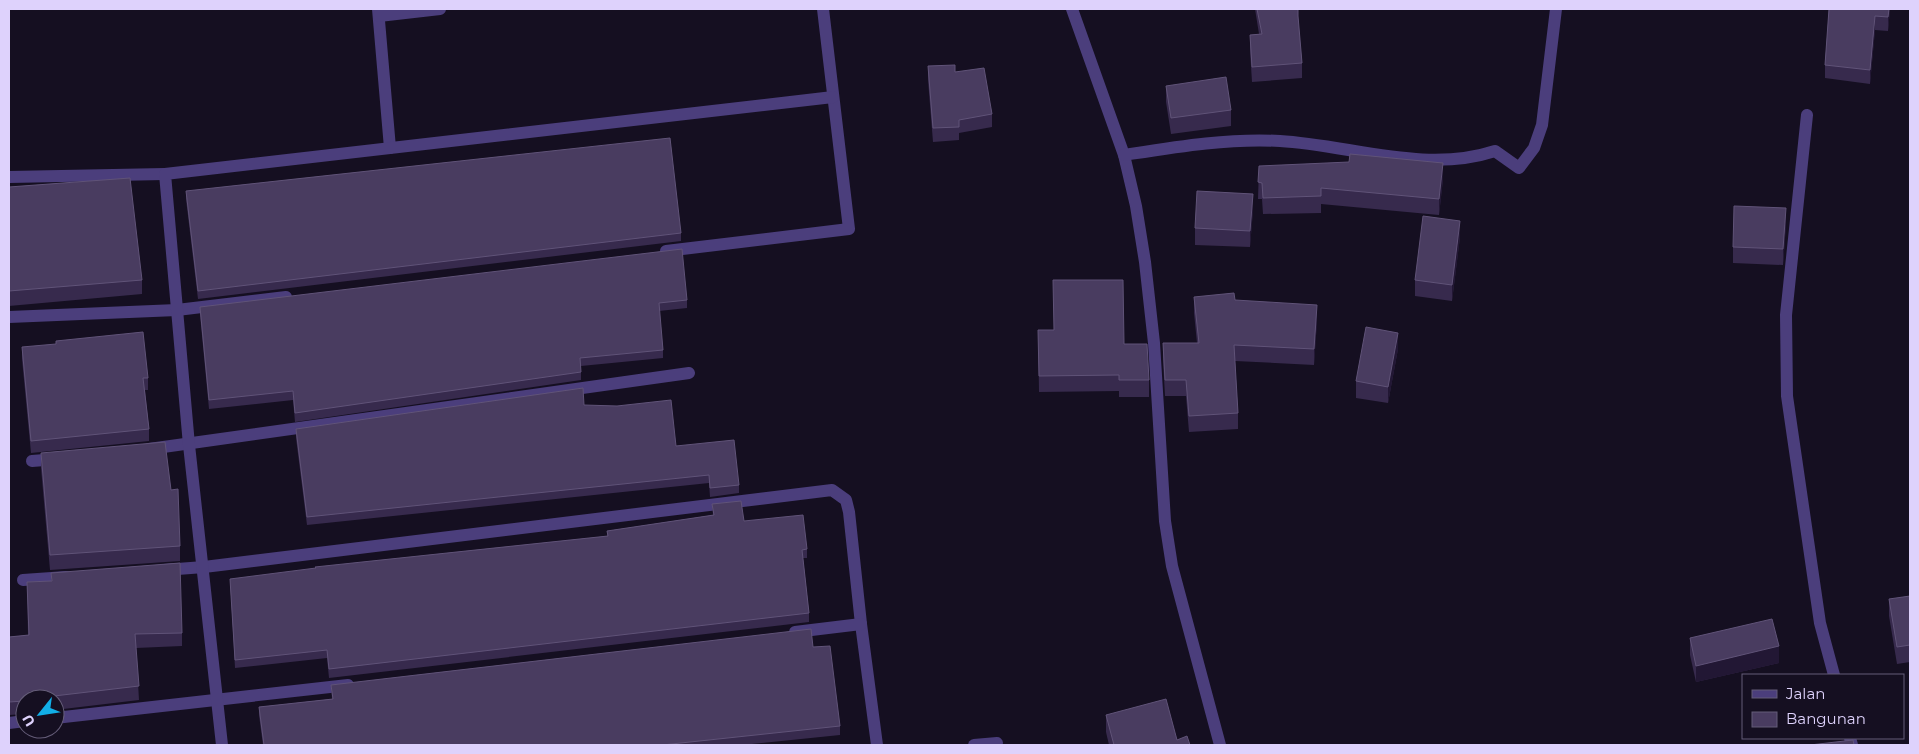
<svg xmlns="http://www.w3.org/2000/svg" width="1919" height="754" viewBox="0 0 1919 754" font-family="Montserrat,sans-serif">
	<rect width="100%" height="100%" fill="#150f21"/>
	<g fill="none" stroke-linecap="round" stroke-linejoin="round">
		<g stroke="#4b3e7c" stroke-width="12">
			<polyline points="378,9 390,148"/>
			<polyline points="1072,9 1124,155 1136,206 1145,262 1154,343 1165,521 1172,566 1220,745"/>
			<polyline points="379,16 440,9"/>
			<polyline points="1807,115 1786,315 1787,396 1820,623 1834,675"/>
			<path d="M1124,155C1175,147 1228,138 1280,141C1350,145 1425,174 1495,151L1519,168L1534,148L1542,125L1556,9"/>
			<polyline points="9,177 165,174"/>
			<polyline points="666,251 849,229 823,9"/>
			<polyline points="9,317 177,310 286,297"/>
			<polyline points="149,449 689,373"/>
			<polyline points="32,461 57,459"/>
			<polyline points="164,570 204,567 832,490 846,500 849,512 861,624 877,745"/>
			<polyline points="23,580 66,577"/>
			<polyline points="795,632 861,624"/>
			<polyline points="55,718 348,685"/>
			<polyline points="9,723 25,721"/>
			<polyline points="1850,738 1852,745"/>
			<polyline points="222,745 189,445 165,174 833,97"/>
			<polyline points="974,745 997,743"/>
		</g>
	</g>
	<g fill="#372a4d">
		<polygon points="1255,9 1298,9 1298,19 1302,63 1302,78 1252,82 1250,50 1250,35 1259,34"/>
		<polygon points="1566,9 1611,9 1566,10"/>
		<polygon points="1829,9 1890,9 1888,31 1875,30 1870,84 1825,78 1825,65"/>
		<polygon points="928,66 955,72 992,114 992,127 959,133 959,140 933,142 928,80"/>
		<polygon points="1166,86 1231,110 1231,126 1171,134 1166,102"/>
		<polygon points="1259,166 1443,179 1439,215 1321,204 1321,213 1263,214 1262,199 1258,199"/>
		<polygon points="9,187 142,280 142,294 9,306"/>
		<polygon points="186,191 681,233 681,241 198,299 186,199"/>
		<polygon points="1253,210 1250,247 1195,245 1195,228"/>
		<polygon points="1786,224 1783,265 1733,263 1733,247"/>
		<polygon points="1460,237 1452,301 1415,296 1415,280"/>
		<polygon points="1194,297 1235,300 1317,321 1314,365 1235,361 1238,413 1238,429 1189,432 1186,396 1165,396 1163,360 1163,343 1197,343 1194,313"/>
		<polygon points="687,300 687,308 659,311 663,350 663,358 581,366 581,380 295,422 293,400 209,409 200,315 200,307"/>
		<polygon points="1038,330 1124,344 1149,380 1149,397 1119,397 1119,391 1039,392"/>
		<polygon points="22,347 148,378 148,390 145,390 149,429 149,441 31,453 22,359"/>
		<polygon points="1398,349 1388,403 1356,398 1356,381"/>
		<polygon points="296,429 676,446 739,485 739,493 710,497 709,483 307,525 296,438"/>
		<polygon points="41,453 171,490 180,546 180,561 50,570 41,468"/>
		<polygon points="712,504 744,521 807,549 807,558 803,558 809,613 809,622 329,678 327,658 235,668 230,579 607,536 607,531 713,515"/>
		<polygon points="51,573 182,633 182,646 136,648 139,700 55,710 55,699 25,699 25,714 9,715 9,637 28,635 27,582 51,581"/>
		<polygon points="1910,596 1910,662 1897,664 1889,616 1889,599"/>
		<polygon points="1690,638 1779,663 1696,682 1690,655"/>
		<polygon points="813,647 840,726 840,735 742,745 263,745 259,715 259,707 332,699 331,685"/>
		<polygon points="1106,715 1177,740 1190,745 1109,745 1106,732"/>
	</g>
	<g fill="#221734">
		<polygon points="1889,9 1890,9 1888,31 1888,17"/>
		<polygon points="1875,16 1875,30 1870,84 1870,70"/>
		<polygon points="1443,163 1443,179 1439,215 1439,199"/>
		<polygon points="1253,194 1253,210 1250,247 1250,231"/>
		<polygon points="1786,208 1786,224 1783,265 1783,249"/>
		<polygon points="1460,221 1460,237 1452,301 1452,285"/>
		<polygon points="1317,305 1317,321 1314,365 1314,349"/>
		<polygon points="1398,333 1398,349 1388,403 1388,387"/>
		<polygon points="1779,646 1779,663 1696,682 1696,666"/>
	</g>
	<g fill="#493c60" stroke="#605378">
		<polygon points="1257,9 1298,9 1298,16 1302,63 1252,67 1250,35 1262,34"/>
		<polygon points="1829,9 1889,9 1888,17 1875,16 1870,70 1825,65"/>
		<polygon points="955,65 955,72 984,68 992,114 959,120 959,127 933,128 928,66"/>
		<polygon points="1226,77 1231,110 1171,118 1166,86"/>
		<polygon points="670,138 681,233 198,291 186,191"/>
		<polygon points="1350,154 1443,163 1439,199 1321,188 1321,196 1263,198 1262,183 1258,182 1259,166 1349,162"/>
		<polygon points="130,178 142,280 9,291 9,187"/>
		<polygon points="1197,191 1253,194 1250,231 1195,228"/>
		<polygon points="1734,206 1786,208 1783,249 1733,247"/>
		<polygon points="1423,216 1460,221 1452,285 1415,280"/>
		<polygon points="682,249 687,300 659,303 663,350 580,358 581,372 295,413 293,391 209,400 200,307"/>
		<polygon points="1053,280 1123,280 1124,344 1147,344 1149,380 1119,380 1119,375 1039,376 1038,330 1054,330"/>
		<polygon points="1234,293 1235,300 1317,305 1314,349 1234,345 1238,413 1189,416 1186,380 1165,380 1163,343 1199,343 1194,297"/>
		<polygon points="1366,327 1398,333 1388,387 1356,381"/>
		<polygon points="143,332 148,378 143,378 149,429 31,441 22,347 56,344 56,341"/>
		<polygon points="583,388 584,405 617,406 671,400 676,446 734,440 739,485 710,488 709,475 307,517 296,429"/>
		<polygon points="165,442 171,490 178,489 180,546 50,555 41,453"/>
		<polygon points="741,501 744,521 803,515 807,549 802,550 809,613 329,669 327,650 235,660 230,579 316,568 315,567 608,536 607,531 714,515 712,504"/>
		<polygon points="180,563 182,633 135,634 139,686 54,696 49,699 25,699 25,701 9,702 9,637 29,635 27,582 52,581 51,573"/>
		<polygon points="1910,596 1910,645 1897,647 1889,599"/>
		<polygon points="1772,619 1779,646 1696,666 1690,638"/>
		<polygon points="811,629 813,647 830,646 840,726 662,745 264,745 259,707 333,699 331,685"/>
		<polygon points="1166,699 1177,740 1187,736 1190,745 1114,745 1106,715"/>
		<polygon points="1853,740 1854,745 1810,745"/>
	</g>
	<rect width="1919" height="754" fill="none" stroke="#ded2fc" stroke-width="20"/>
	<rect x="1742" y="674" width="162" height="65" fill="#150f21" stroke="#655d79"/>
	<rect x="1752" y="690" width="25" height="8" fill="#4b3e7c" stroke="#655d79"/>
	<text x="1786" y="699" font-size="15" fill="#ded2fc">Jalan</text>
	<rect x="1752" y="712" width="25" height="15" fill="#493c60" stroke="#655d79"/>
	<text x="1786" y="724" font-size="15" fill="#ded2fc">Bangunan</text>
	<g transform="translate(40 714) rotate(240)"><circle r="24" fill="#150f21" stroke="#655d79"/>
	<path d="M0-4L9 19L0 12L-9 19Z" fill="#12afe8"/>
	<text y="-8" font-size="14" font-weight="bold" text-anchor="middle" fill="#ded2fc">U</text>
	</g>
</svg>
